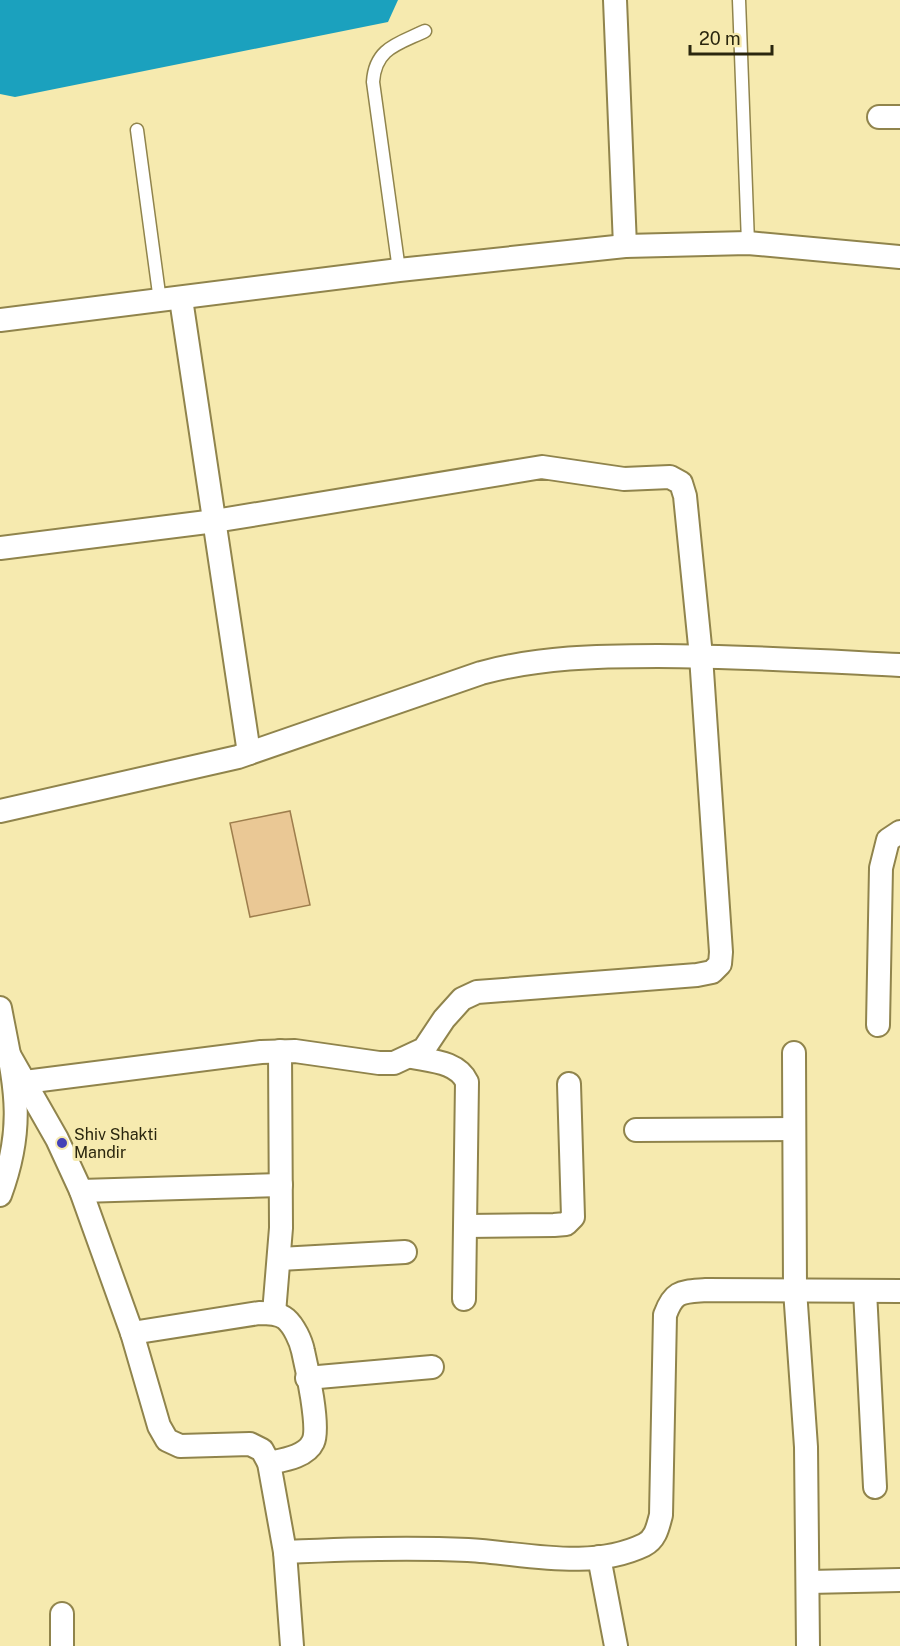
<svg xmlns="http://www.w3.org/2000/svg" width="900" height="1646" viewBox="0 0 900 1646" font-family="'Public Sans',sans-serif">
	<rect width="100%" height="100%" fill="#f6eaaf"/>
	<polygon fill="#1ba1be" points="0,0 398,0 388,22 15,97 0,94"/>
	<polygon fill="#eac895" stroke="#9e7e4d" stroke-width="1.5" points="290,811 310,905 250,917 230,823"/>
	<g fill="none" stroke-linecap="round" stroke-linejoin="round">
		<defs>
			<g id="lane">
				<polyline points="739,0 748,243"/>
				<polyline points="137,130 160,301"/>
				<path d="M399,270L373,82C375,48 398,44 425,31"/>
			</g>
			<g id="street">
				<polyline points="615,0 625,246"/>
				<polyline points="879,117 900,117"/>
				<polyline points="181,299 249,753"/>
				<polyline points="0,320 399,270 625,246 748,243 900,257"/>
				<polyline points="0,548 215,521 542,467 624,479 670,477 681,483 685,496 701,656 721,952 720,964 712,972 697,975 477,992 462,999 444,1019 424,1049 394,1063 379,1063 295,1051 261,1052 25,1082"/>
				<path d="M0,811L238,757L481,673C540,657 598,656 658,656C739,656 819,661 900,665"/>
				<path d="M0,1008C14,1082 27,1122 0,1195"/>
				<polyline points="878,1025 881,868 888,840 900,832"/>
				<polyline points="8,1053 57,1139 81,1191 132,1333 159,1426 167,1440 180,1446 250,1444 262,1450 269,1463 285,1552 292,1646"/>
				<polyline points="794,1053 795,1290 806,1447 808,1646"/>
				<path d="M412,1057C432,1061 458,1062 467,1082L464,1299"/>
				<polyline points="636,1130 794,1129"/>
				<polyline points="81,1191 281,1185"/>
				<polyline points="466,1226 554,1225 566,1224 573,1217 569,1084"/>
				<polyline points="280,1259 405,1252"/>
				<polyline points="865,1291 875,1487"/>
				<polyline points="274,1313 281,1228 280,1051"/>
				<path d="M132,1333L259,1313C268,1313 279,1313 286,1319C294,1326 301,1341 303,1351C307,1368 320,1428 313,1442C306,1457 283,1460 269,1463"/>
				<polyline points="307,1378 432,1367"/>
				<path d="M285,1552C346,1549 406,1547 468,1550C524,1553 590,1571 644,1545C656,1539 658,1526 661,1515L665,1315C674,1290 682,1292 706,1290L900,1291"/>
				<polyline points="599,1557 616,1646"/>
				<polyline points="809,1582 900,1580"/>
				<polyline points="62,1646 62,1614"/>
			</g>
		</defs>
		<use href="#lane" stroke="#90844c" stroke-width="15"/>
		<use href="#street" stroke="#90844c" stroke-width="26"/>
		<use href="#lane" stroke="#fff" stroke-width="12"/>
		<use href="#street" stroke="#fff" stroke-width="22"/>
	</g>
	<circle fill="#4542b7" stroke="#f6eaaf" stroke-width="2" cx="62" cy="1143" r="6"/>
	<g text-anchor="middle" stroke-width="6" stroke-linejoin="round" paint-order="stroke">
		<g font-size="16" fill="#2a260e" stroke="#f6eaaf" text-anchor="start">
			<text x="74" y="1140">Shiv Shakti<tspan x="74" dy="18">Mandir</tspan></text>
		</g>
	</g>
	<path d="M690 45v9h82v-9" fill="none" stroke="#2a260e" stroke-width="3"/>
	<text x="699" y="45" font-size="18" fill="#2a260e" stroke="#f6eaaf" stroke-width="4.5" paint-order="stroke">20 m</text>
</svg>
